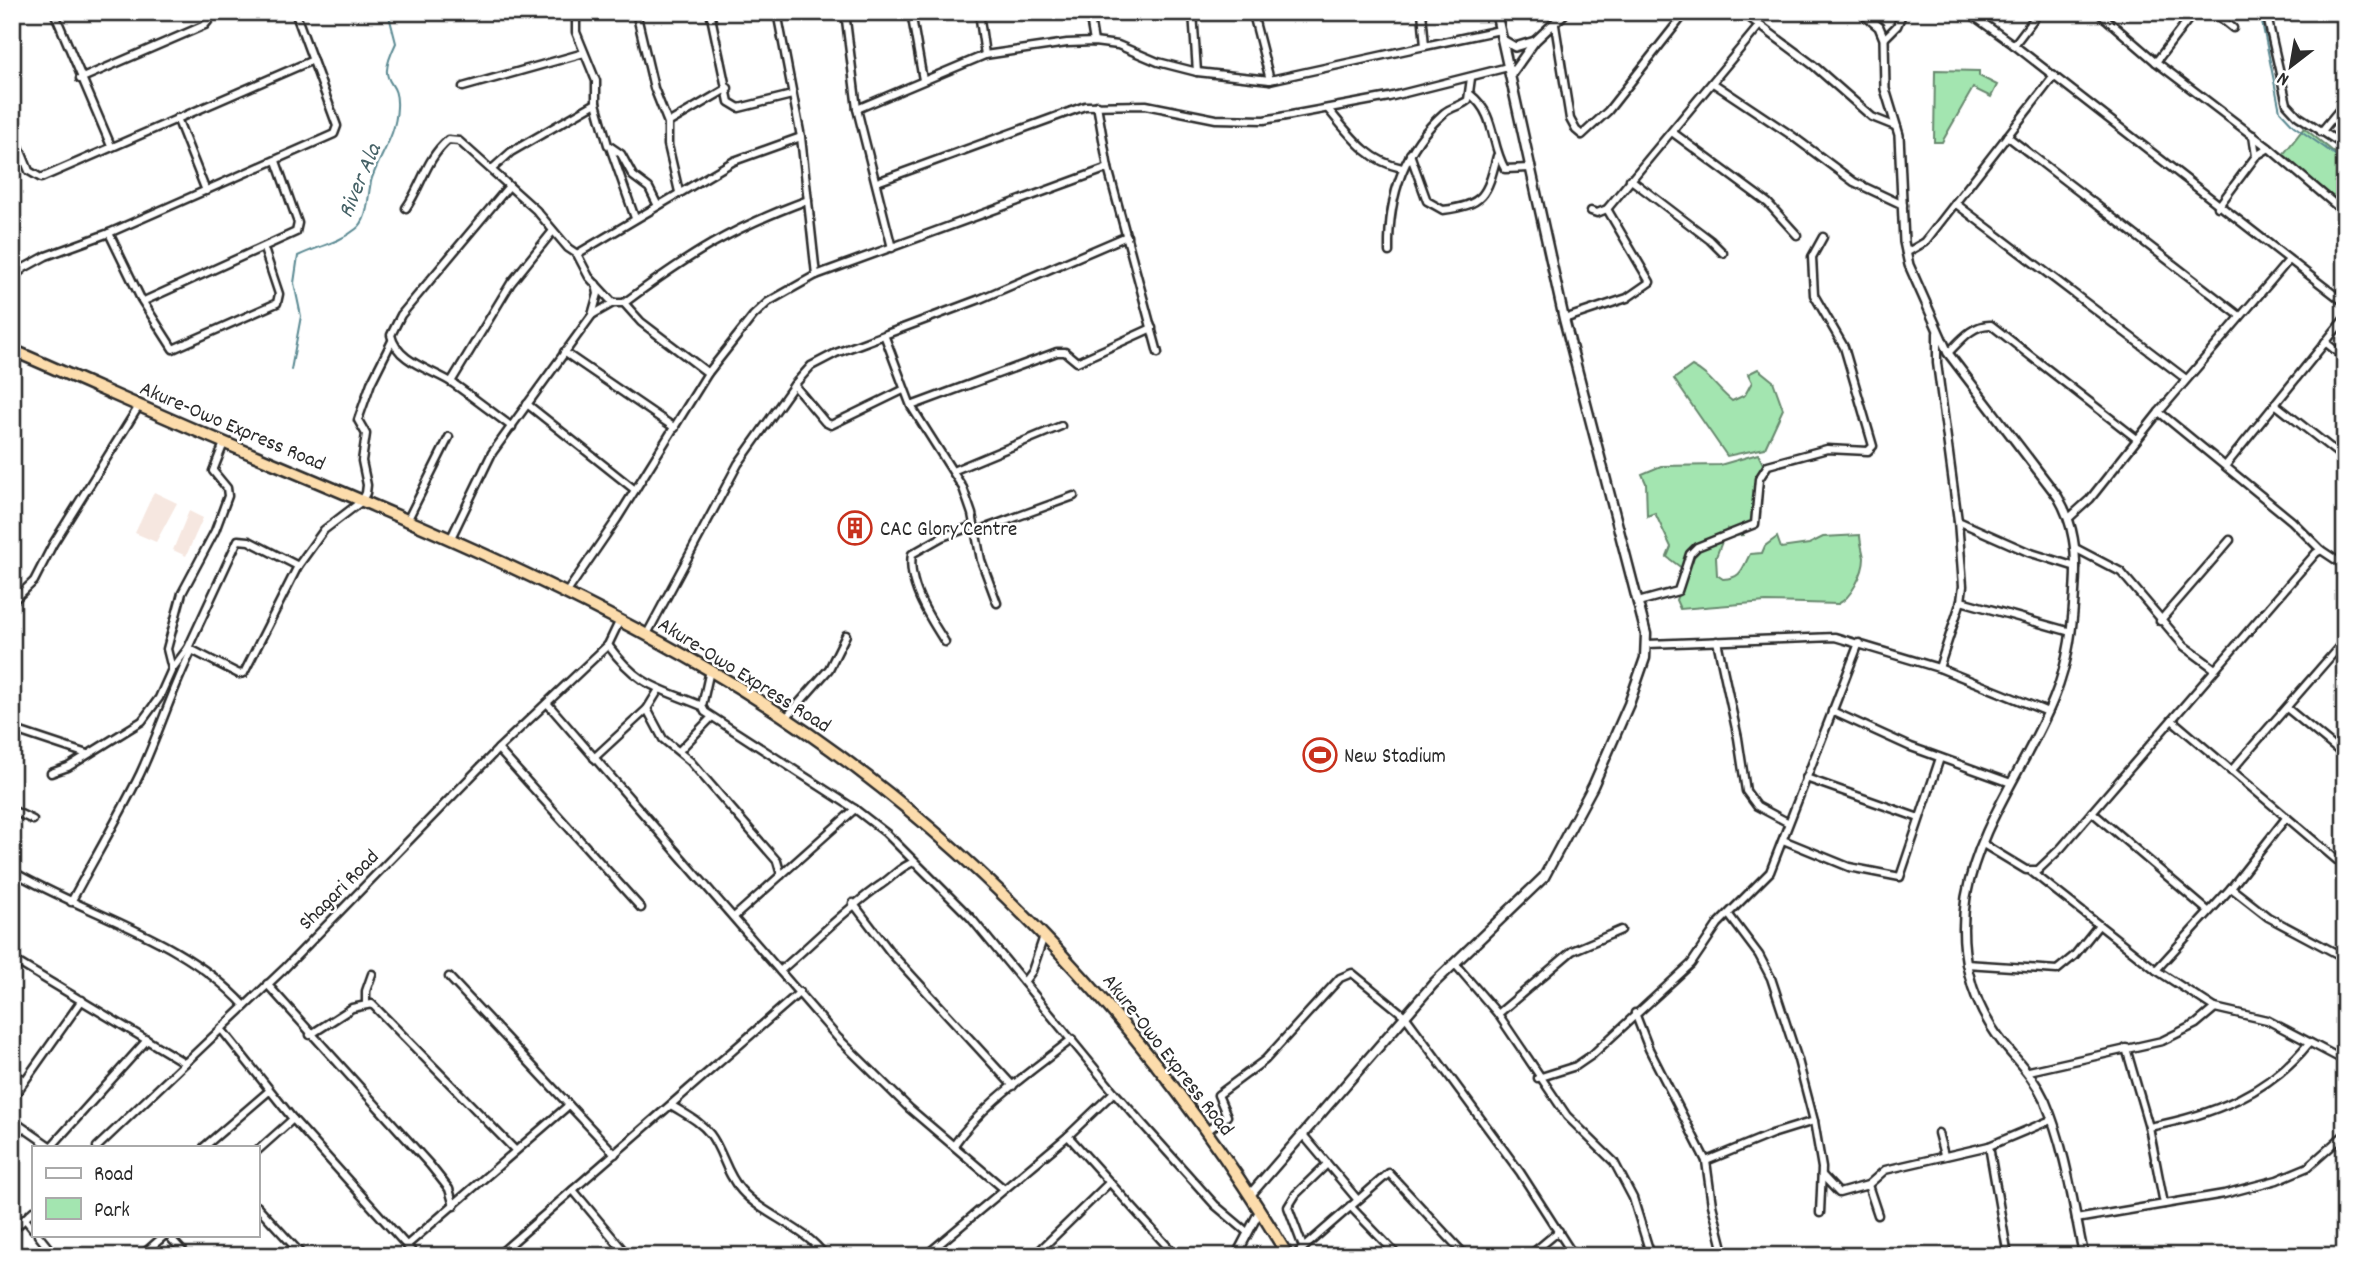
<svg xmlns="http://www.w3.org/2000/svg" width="2357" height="1268" viewBox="0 0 2357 1268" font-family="Dekko,sans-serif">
	<rect width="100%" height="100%" fill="#fff"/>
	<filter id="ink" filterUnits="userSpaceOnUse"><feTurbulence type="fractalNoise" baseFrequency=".0143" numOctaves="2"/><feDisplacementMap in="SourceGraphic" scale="14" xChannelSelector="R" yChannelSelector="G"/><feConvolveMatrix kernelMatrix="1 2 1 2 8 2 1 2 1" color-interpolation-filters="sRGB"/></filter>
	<g filter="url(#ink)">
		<g fill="#f6e7e0">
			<polygon points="154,492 177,503 156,542 135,533"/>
			<polygon points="189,511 203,518 186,556 173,550"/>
		</g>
		<g fill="#a3e5b0" stroke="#67886e" stroke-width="2">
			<polygon points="1935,70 1979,71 1979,76 1997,85 1991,97 1973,88 1942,142 1934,142"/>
			<polygon points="2304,128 2345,161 2345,206 2282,156"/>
			<path d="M1692,366C1710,375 1717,389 1732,401L1745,395L1752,382L1748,374L1758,369L1773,381L1783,409L1765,448L1727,456L1674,379Z"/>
			<path d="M1758,454L1766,470L1757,487L1752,523L1745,525L1743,535L1732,536L1727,529L1716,557L1717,575L1723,579C1742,578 1742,569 1750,554L1762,553L1765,546L1777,537L1781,548L1809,544L1823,537L1860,535C1860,542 1863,551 1864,558C1864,573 1851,598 1838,604L1766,602L1680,609L1676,600L1688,568L1683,569L1667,557L1671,547L1655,513L1647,516L1646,483L1642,474L1661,466L1720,465Z"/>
		</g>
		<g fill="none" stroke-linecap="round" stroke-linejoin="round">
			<g stroke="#5a8992" stroke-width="2">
				<polyline points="2260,12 2280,111 2294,126 2345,162"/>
				<path d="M291,370L301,316L294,283L298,256C318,246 339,243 356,229C370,219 367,193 372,178C381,153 396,136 397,107C399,74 374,89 396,43L388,12"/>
			</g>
			<defs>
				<g id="minor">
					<polyline points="12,12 13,12"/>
					<polyline points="54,12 111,146"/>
					<polyline points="576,12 576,32 596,81 596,103 608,145 621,154 633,176 649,188 657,204"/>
					<polyline points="636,12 654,88 668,123 668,145 679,192"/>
					<polyline points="710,12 729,102 739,108 792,95"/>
					<polyline points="777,12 801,137 816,275"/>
					<polyline points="845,12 857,109 892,248"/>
					<polyline points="911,12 923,80"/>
					<polyline points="979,12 985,55"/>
					<polyline points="1089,12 1094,42"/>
					<polyline points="1193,12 1197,72"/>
					<polyline points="1422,12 1425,46 1500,30"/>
					<polyline points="1742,12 1813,65 1872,117 1897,127"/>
					<polyline points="1968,12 2014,45 2345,303"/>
					<polyline points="2098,12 2156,62 2269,148 2345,213"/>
					<polyline points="2213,12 2233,28"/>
					<polyline points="2266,12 2287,104 2298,116 2345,146"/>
					<polyline points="483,14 495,12"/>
					<polyline points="1253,14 1270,80"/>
					<polyline points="1555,25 1570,119 1576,130 1582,135 1608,111 1686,12"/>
					<polyline points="1884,39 1897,26 1903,12"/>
					<polyline points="2014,45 2039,12"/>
					<polyline points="2156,62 2194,12"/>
					<polyline points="80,79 205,25 209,20 206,12"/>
					<polyline points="1713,83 1791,135 1854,182 1903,205"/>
					<polyline points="463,87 584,53"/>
					<path d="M1471,95C1496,115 1490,143 1505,169L1530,168"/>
					<polyline points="1097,105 1108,168 1158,353"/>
					<polyline points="857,109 985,55 1067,43 1094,42 1118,45 1158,62 1197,72 1270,80 1425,46"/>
					<path d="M1328,109C1350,135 1367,161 1402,168"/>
					<polyline points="177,118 206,191"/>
					<polyline points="668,123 728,88"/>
					<polyline points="12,129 29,171 41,178 313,60"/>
					<polyline points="1672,132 1768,203 1797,235"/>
					<polyline points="2321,132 2345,103"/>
					<polyline points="2253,135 2256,156"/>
					<polyline points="2007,136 2240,316"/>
					<polyline points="610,147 635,218"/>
					<path d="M1410,154L1427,201L1443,210C1485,205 1487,194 1497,156"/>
					<polyline points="492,169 511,152 596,103"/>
					<polyline points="1630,179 1710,240 1723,253"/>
					<polyline points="877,182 1085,106 1146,105 1216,119 1264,120 1389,97 1508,67"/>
					<path d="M509,186L401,315L391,335C397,363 434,370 454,384C474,398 493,413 512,427"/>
					<polyline points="1955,203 2186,379"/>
					<polyline points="2218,207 2256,156 2269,148"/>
					<path d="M406,208C422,185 426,159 448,140L459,141L536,210L568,248L577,254L589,277L613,303"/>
					<polyline points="1591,211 1597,213 1607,209 1759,26"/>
					<polyline points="109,233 141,299 173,349 277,303 279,294 264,249"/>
					<path d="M1389,252C1388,198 1403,149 1444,113C1451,107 1461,106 1468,100L1471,78"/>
					<polyline points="1906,253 1925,242 2054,76"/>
					<polyline points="577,254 734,161 801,137"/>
					<polyline points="12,278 24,268 46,256 109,233 334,134 337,126 295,12"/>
					<polyline points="144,301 296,232 298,223 276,161"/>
					<path d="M624,303C689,255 731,228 808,200"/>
					<polyline points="592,315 598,294 596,284"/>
					<polyline points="1564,319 1627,298 1650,282 1607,209"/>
					<polyline points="885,337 911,406 963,488 972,514 981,560 997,603"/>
					<polyline points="2325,342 2345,358"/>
					<polyline points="564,352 675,428"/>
					<path d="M1948,353C1960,341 1973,324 1991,325L2137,439"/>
					<polyline points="451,382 511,283 553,231"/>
					<polyline points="794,385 825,422 831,425 903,390"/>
					<polyline points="527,404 635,490"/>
					<polyline points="2275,404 2345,459"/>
					<polyline points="911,406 1057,352 1065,352 1077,362 1152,328"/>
					<polyline points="2159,412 2289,260"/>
					<polyline points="2226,465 2345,318"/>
					<polyline points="955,470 1061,426"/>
					<polyline points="2069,518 2090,499 2159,412 2292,521 2321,550"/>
					<polyline points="407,521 449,437"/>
					<polyline points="1958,521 2028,552 2076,567"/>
					<polyline points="975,532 1074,496"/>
					<polyline points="450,540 492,453 592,315 613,303 624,303 641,322 708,373"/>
					<polyline points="2075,548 2121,572 2184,646 2215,669"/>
					<polyline points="567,592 617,519 708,373 753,316 768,302 816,275 1108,168"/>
					<polyline points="1961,601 2071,632"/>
					<polyline points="12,602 34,581 53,544 139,406"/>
					<polyline points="1638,602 1678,591 1690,554 1697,547 1755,524 1759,479 1768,465 1827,449 1868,451 1873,446 1844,347 1814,295 1812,257 1823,237"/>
					<polyline points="2160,621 2230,540"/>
					<polyline points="647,634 738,464 794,385 811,366 836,353 980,299 1127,236"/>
					<polyline points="1717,641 1738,738 1746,791 1757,806 1787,822"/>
					<path d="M945,642C929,617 907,584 912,554L942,537L973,526"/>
					<polyline points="1648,644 1835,637 1939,668 1961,601 1963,586 1958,521 1937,363 1937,333"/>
					<path d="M608,645C639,687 657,687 702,706"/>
					<polyline points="188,648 239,674 244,673 298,566 324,530 362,501 366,493 367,485 362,461 366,434 358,420 371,383 392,341"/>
					<polyline points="173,668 188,648 238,540 249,541 298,566"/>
					<polyline points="1939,668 2048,712"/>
					<polyline points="710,670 702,706 705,712 855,809 886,833 971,918 1114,1092 1215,1205 1247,1232"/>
					<polyline points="547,703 838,1038 909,1108 1004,1189"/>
					<polyline points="647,709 658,691"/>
					<polyline points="2288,709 2345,756"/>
					<polyline points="1832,711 1911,747 2011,783"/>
					<polyline points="785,719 829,669 846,635"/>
					<polyline points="2172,720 2345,867"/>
					<polyline points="12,729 87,754"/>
					<polyline points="498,749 641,908"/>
					<polyline points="679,751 711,718"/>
					<polyline points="594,758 647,709 663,739 690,761 777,861 781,875"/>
					<polyline points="2231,771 2345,640"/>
					<polyline points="51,773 68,767 142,721 159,698 172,669 167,649 182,593 215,531 228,496 227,488 213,471 224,443"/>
					<polyline points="1806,778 1919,818"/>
					<polyline points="12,810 33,820"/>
					<polyline points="2092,812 2208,911"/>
					<polyline points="2286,818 2231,888 2268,917 2345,958"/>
					<polyline points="1783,840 1849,867 1900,877 1940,758"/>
					<polyline points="1983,844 2026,870 2038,870 2061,848 2316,553 2321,550 2345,566"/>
					<path d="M12,871C91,917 182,937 245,1006"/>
					<path d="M71,902C94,859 119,817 140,774C159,733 172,690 192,650"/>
					<polyline points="853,903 891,953 1013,1086"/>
					<polyline points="734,917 855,809"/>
					<polyline points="12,959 185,1063"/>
					<polyline points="1455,964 1498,1014 1567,1116 1614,1162 1633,1198 1651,1256"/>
					<polyline points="1966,964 2057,970 2074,956 2098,926"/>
					<polyline points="2156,970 2231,888"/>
					<path d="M780,971C813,943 843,911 879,886C892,878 899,867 914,862"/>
					<polyline points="449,977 615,1154"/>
					<polyline points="1024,982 1032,971 1044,936"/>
					<polyline points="267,984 430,1165 449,1189 454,1206"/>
					<polyline points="366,1003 366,991 372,974"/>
					<polyline points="2215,1008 2267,1020 2345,1061"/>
					<polyline points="1635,1013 1649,1049 1706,1161 1712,1205 1725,1256"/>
					<polyline points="1498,1014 1572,951 1621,930"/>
					<polyline points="222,1030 293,1119 416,1256"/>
					<polyline points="310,1035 352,1008 372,1004 515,1150"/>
					<polyline points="2126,1048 2149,1127 2164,1204"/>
					<polyline points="2029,1071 2162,1041 2196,1024 2215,1008 2156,970 2032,872"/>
					<polyline points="12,1073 24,1080"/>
					<polyline points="1538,1078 1576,1066 1592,1055 1691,964 1718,924 1770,872 1859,643"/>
					<polyline points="12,1099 82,1000"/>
					<path d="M671,1105C685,1114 700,1121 710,1134C723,1151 726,1174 741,1190C765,1217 804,1226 825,1256"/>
					<polyline points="12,1120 51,1147"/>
					<polyline points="1814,1121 1822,1168 1820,1213"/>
					<path d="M2149,1127C2212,1115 2268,1094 2309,1043"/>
					<polyline points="1207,1131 1227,1116 1218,1095 1265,1060 1340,978 1352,973 1405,1016 1520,1172 1574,1256"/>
					<polyline points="1938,1133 1944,1155"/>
					<polyline points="1068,1136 1176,1256"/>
					<polyline points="1304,1136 1357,1199"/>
					<path d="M954,1145C983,1103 1032,1071 1072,1039"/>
					<polyline points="1989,1146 2008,1256"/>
					<polyline points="51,1147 147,1040"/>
					<polyline points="97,1147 284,969 498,749 608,645 620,620"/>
					<polyline points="204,1147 269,1091"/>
					<polyline points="257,1151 293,1119"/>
					<polyline points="1706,1161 1772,1134 1814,1121 1798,1060 1771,978 1759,955 1729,915"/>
					<polyline points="1822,1175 1839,1193 1868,1185 1878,1215"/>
					<polyline points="1868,1185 1885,1170 1989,1146 2051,1120"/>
					<polyline points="573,1190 628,1256"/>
					<polyline points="257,1206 303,1256"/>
					<polyline points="1350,1206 1398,1256"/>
					<polyline points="25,1219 33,1229"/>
					<polyline points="2076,1219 2224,1194 2277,1180 2308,1167 2345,1134"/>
					<polyline points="12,1231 33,1211"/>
					<polyline points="38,1235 55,1256"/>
					<polyline points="168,1235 187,1256"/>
					<polyline points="407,1245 569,1105"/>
					<polyline points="1303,1247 1288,1207 1296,1194 1327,1164"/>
					<polyline points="141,1256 165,1235"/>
					<polyline points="497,1256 800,992"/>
					<polyline points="925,1256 1068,1136 1114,1092"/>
					<polyline points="1034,1256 1110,1182"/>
					<polyline points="1294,1256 1389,1173 1466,1256"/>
					<polyline points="1529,1256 1559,1231"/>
				</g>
				<g id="tertiary">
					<path d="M1861,12L1879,27L1884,39L1885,89L1899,135L1904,242L1909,265L1948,353L2058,497C2074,524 2077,552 2075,584C2073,623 2069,662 2054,698C2027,765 1979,824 1966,897C1958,948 1969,1000 2002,1042C2018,1062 2034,1077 2045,1101C2066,1150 2073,1205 2084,1256"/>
					<polyline points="1503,40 1515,47 1535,41"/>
					<polyline points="1510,76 1535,41 1566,12"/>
					<polyline points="1236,1256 1260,1210"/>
				</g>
				<polyline id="secondary" points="1250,1195 1434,983 1544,877 1593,786 1629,704 1645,658 1646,634 1564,319 1496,12"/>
				<path id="trunk" d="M12,350C93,385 174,422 256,456C409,520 562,584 706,668C947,808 1145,1018 1288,1256"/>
			</defs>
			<use href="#minor" stroke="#2b2b2b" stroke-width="11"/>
			<use href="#tertiary" stroke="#2b2b2b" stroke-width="12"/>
			<use href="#secondary" stroke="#2b2b2b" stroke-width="13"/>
			<use href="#trunk" stroke="#2b2b2b" stroke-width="15"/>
			<use href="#minor" stroke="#fff" stroke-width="6"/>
			<use href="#tertiary" stroke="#fff" stroke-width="7"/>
			<use href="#secondary" stroke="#fff" stroke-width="8"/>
			<use href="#trunk" stroke="#fcdcac" stroke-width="10"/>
		</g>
	</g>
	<defs>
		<symbol id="building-ring" viewBox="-11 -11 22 22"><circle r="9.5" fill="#fff" stroke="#c8321e" stroke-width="1.5"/><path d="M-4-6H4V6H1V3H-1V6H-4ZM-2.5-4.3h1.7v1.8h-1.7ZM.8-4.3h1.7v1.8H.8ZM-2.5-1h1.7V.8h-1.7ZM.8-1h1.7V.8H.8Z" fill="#c8321e"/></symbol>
		<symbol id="stadium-ring" viewBox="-11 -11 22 22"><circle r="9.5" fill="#fff" stroke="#c8321e" stroke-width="1.5"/><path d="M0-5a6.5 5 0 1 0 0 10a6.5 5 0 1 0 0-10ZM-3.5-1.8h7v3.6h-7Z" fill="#c8321e"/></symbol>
	</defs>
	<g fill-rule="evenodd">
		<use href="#building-ring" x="836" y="509" width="38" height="38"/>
		<use href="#stadium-ring" x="1301" y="736" width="38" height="38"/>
	</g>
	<g text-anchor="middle" stroke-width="5" stroke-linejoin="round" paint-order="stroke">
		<g font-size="21" fill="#2b2b2b" stroke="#fff">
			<text transform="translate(233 425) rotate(23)" y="7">Akure-Owo Express Road</text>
			<text transform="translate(745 674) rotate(32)" y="7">Akure-Owo Express Road</text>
			<text transform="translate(338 889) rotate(-45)" y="7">Shagari Road</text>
			<text transform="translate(1169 1054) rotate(52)" y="7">Akure-Owo Express Road</text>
		</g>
		<g font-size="21" fill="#2b2b2b" stroke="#fff" text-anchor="start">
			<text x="880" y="535">CAC Glory Centre</text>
			<text x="1344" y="762">New Stadium</text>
		</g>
		<g font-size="23" font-style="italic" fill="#466267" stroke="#fff">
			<text transform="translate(358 180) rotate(-67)" y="8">River Ala</text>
		</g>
	</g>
	<rect width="2357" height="1268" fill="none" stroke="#fff" stroke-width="42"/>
	<rect x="21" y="21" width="2315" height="1226" fill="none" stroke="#2b2b2b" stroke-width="2.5" filter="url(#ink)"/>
	<rect x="32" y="1146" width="228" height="91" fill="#ffffff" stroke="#aaaaaa" stroke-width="2"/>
	<rect x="46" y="1168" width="35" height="10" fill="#ffffff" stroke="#aaaaaa" stroke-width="2"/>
	<text x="94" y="1180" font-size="21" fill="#2b2b2b">Road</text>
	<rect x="46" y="1198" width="35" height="21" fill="#a3e5b0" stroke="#aaaaaa" stroke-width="2"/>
	<text x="94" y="1216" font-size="21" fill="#2b2b2b">Park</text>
	<g transform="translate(2291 66) rotate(211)" stroke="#ffffff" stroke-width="5" paint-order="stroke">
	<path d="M0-5L12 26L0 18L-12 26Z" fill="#2b2b2b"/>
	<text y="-10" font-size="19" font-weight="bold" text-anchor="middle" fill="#2b2b2b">N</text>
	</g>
</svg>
